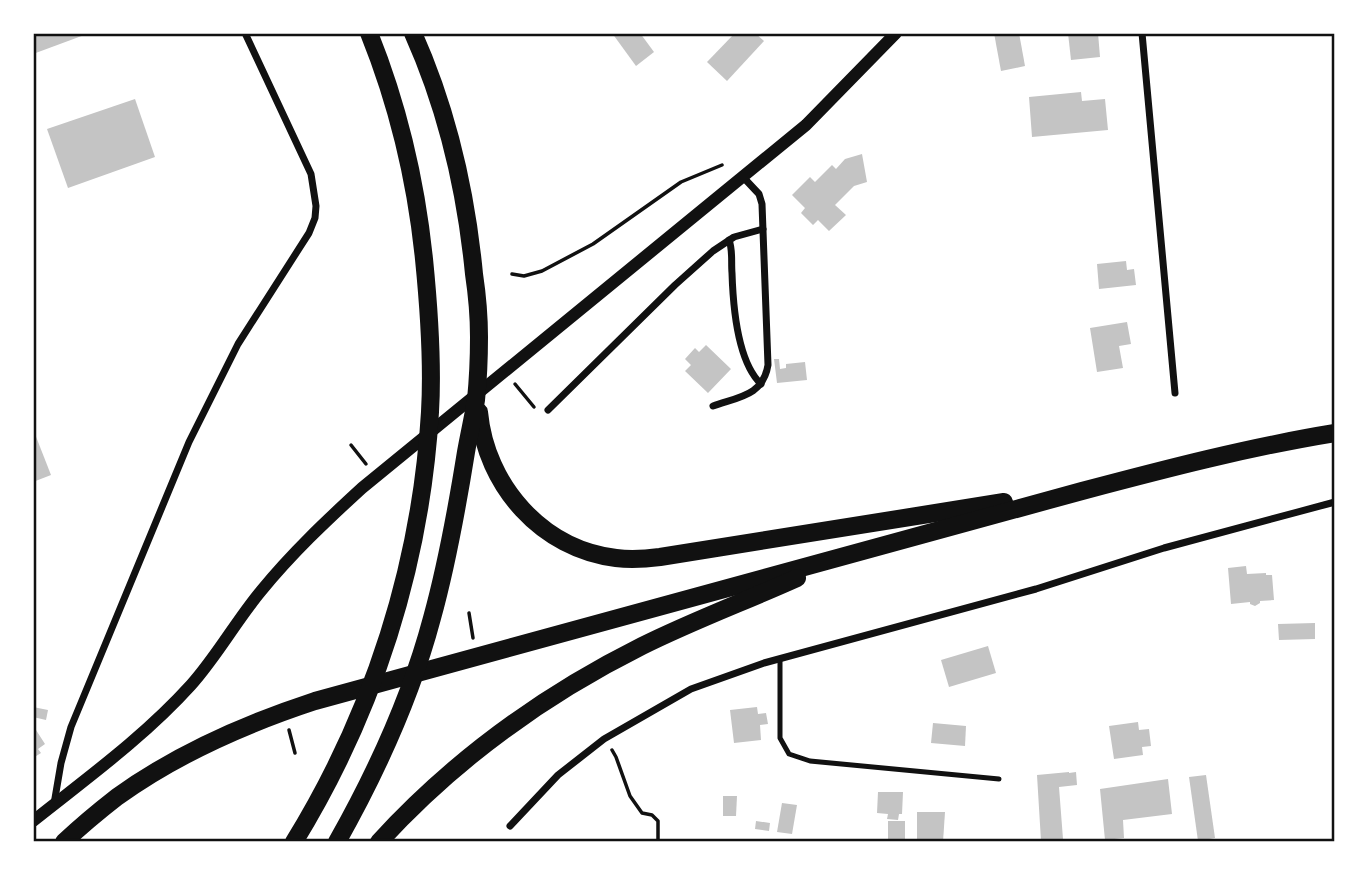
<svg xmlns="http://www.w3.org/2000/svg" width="1368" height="875" viewBox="0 0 1368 875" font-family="'Exo 2',sans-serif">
	<rect width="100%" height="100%" fill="#fff"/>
	<g fill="#c4c4c4">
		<polygon points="33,33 87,33 87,34 33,54"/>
		<polygon points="612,33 640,33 654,52 636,66"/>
		<polygon points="735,33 755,33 764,41 727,81 707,62"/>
		<polygon points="994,33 1019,33 1025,66 1001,71"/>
		<polygon points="1068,33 1098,33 1100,57 1071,60"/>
		<polygon points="1081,92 1082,101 1105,99 1108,130 1032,137 1029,97"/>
		<polygon points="135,99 155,157 68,188 47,129"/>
		<polygon points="862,154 867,182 854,186 835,205 846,215 829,231 818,220 813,225 801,213 805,208 792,195 810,177 815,182 832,165 836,169 845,159"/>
		<polygon points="1126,261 1127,270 1134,269 1136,285 1099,289 1097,264"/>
		<polygon points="1127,322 1131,344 1119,346 1123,368 1097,372 1090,328"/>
		<polygon points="706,345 731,369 708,393 685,371 691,365 685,359 695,348 699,352"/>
		<polygon points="774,359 779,359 780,369 786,368 786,364 805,362 807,380 777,383"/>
		<polygon points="33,429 51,475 33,482"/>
		<polygon points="1246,566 1247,574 1266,573 1266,575 1272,575 1274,600 1260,601 1260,603 1255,606 1250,604 1250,602 1231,604 1228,568"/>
		<polygon points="1315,623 1315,639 1279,640 1278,624"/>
		<polygon points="988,646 996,673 949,687 941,660"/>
		<polygon points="33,707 48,710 46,720 33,717"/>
		<polygon points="757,707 758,714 766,713 768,724 760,725 761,740 734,743 730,710"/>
		<polygon points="1138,722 1139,730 1149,729 1151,746 1142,747 1143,755 1114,759 1109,726"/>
		<polygon points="933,723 966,726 965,746 931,743"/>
		<polygon points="36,730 45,744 38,749 41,753 33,758 33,732"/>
		<polygon points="1069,772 1069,773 1076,772 1077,785 1059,787 1063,839 1041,841 1037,775"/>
		<polygon points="1206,775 1215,838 1198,841 1189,777"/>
		<polygon points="1168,779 1172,814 1123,820 1124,838 1105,840 1100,789"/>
		<polygon points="878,792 903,792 902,814 899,814 898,820 887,819 888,814 877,813"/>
		<polygon points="723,796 737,796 736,816 723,816"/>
		<polygon points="782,803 797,805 792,834 777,832"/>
		<polygon points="917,812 945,812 943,842 917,842"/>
		<polygon points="756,821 770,823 769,831 755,829"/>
		<rect x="888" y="821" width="17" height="21"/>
	</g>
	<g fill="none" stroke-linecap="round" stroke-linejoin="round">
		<g stroke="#111" stroke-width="3.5">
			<polyline points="512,274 524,276 542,271 593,244 681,182 722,165"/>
			<polyline points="515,384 534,407"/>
			<polyline points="351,445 366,464"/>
			<polyline points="469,613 473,638"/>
			<polyline points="289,730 295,753"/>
			<polyline points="612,750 616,757 630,796 642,813 652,815 658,821 658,842"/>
		</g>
		<polyline stroke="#111" stroke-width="5" points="780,659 780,738 789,754 810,761 999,779"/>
		<g stroke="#111" stroke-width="7">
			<polyline points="1142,33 1175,393"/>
			<path d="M729,240C733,250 731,262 732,273C733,305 737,361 761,384"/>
			<path d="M713,406C738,397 763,396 768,365L762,204L759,194L743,177"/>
			<polyline points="548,410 675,285 713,251 734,237 763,229"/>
			<polyline points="54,804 61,763 71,727 189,442 238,344 309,233 315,218 316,206 311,174 245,33"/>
			<polyline points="510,826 558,775 604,739 691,689 764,663 1036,589 1164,548 1335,502"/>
		</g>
		<path stroke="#111" stroke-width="12" d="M33,821C87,778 144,737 191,685C217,656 236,621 261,591C292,553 326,521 362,488L806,125L896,33"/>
		<g stroke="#111" stroke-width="18">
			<path d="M479,412C486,486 542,549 616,558C631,560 645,559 660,557L1004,502"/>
			<path d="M64,842C81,826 99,811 117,797C178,753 245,724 315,701L1082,491C1165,469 1249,447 1335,433"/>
			<path d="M294,842C374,712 421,564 430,412C433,361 429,309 424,259C416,181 398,105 369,33"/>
			<path d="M337,842C377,771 411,697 432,618C447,564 457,508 466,452C469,435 473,418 476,400C478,380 479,358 479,337C479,316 477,294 474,274C466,191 447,109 413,33"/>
			<path d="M379,842C453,761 544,695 642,646C692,621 746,601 797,578"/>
		</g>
	</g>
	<rect width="1368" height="875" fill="none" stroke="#ffffff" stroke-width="70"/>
	<rect x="35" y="35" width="1298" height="805" fill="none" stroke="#111" stroke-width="2.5"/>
</svg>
